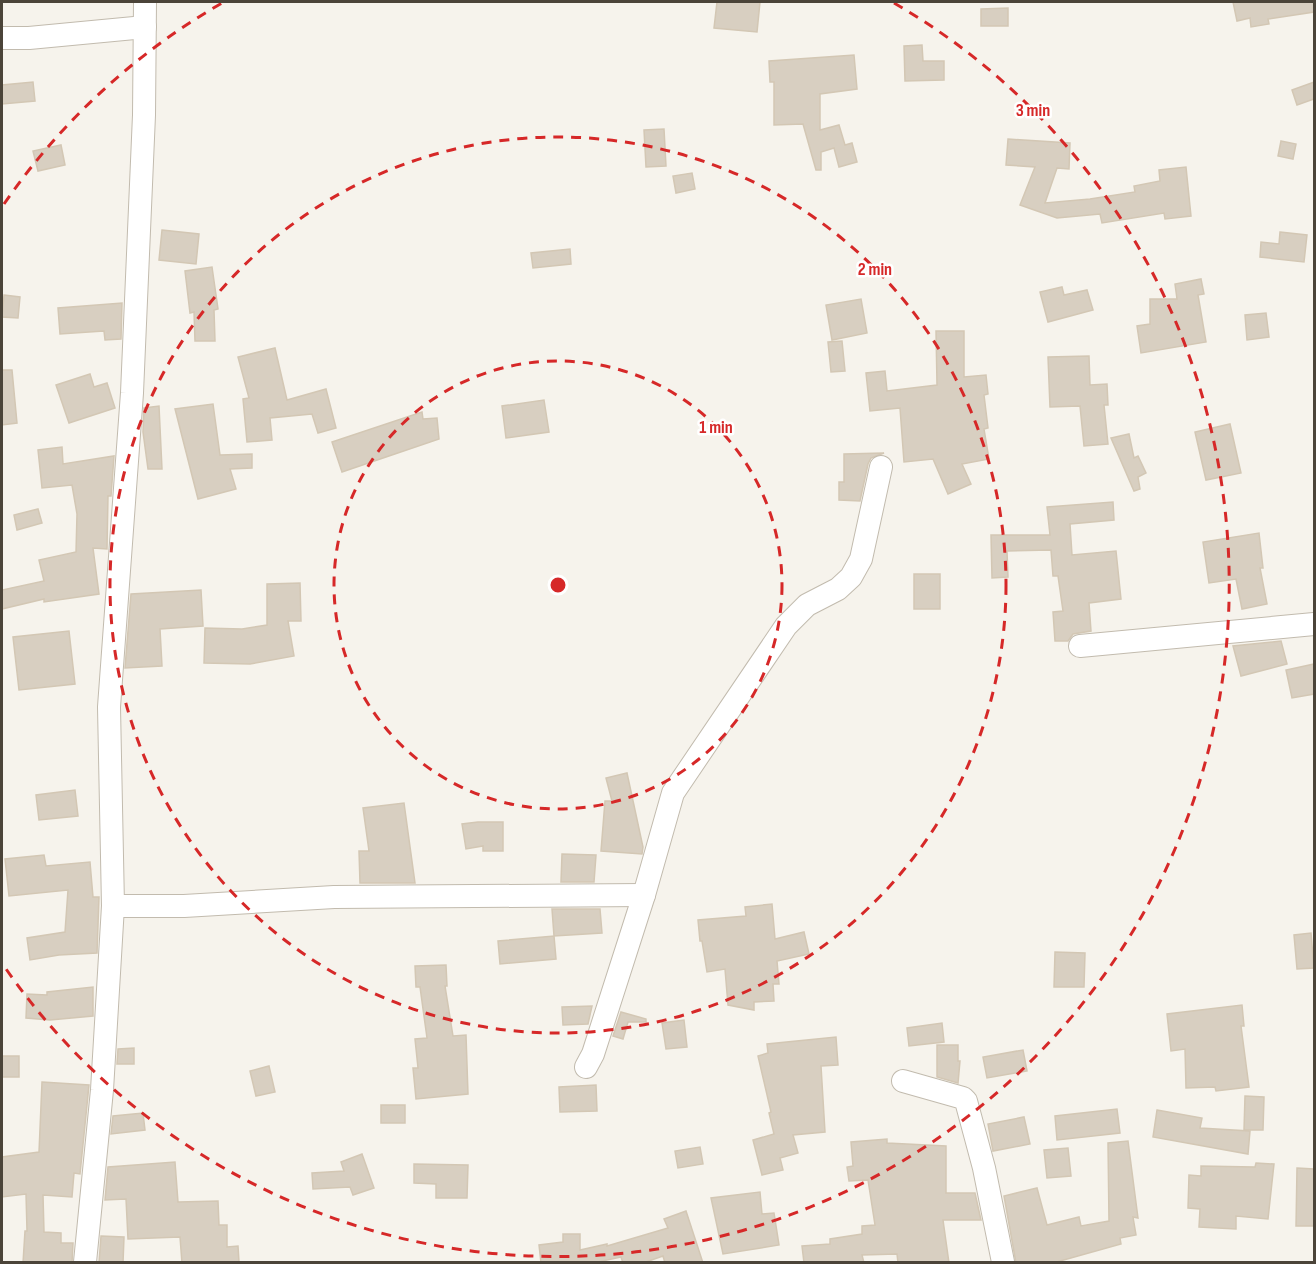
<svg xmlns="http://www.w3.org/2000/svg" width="1316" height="1264" viewBox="0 0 1316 1264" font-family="'Sofia Sans Condensed',sans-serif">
	<rect width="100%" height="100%" fill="#f6f3ec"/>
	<g fill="#d8cfc1" stroke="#d3c7b4" stroke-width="1.5">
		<polygon points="717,2 760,2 757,32 714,28"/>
		<polygon points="1233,2 1314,2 1314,12 1268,19 1269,24 1251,27 1250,18 1237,21"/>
		<polygon points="1008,8 1008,26 981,26 981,9"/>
		<polygon points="922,45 923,61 944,61 944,80 905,81 904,46"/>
		<polygon points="854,55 857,89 820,94 820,130 839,125 845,145 852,143 857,162 839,167 834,148 821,152 821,170 816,170 803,124 774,125 774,82 770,82 769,61"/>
		<polygon points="33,82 35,101 2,104 2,85"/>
		<polygon points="1314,82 1314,99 1297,105 1292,90"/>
		<polygon points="664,129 666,166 646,167 644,130"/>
		<polygon points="1008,139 1070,143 1069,169 1057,168 1045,203 1090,199 1135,192 1134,186 1160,181 1159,170 1186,167 1191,216 1165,219 1164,213 1102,223 1100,214 1057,218 1020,205 1035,167 1006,165"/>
		<polygon points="1281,141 1296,144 1293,159 1278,156"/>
		<polygon points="61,145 65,165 38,171 33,151"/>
		<polygon points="692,173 695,189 676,193 673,176"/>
		<polygon points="162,230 199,234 196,264 159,260"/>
		<polygon points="1280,232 1307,235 1304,262 1260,257 1261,242 1279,244"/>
		<polygon points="570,249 571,264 533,268 531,253"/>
		<polygon points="212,267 218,309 214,310 215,341 195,341 194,312 190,313 185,271"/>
		<polygon points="1201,279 1204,294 1198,295 1206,342 1141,353 1137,326 1150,324 1150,299 1177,299 1175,284"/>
		<polygon points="1062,287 1064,295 1087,290 1093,310 1048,322 1040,292"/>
		<polygon points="4,295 20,297 18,318 2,317"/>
		<polygon points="861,299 867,333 832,340 826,305"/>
		<polygon points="122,303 121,339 105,340 104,331 60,334 58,308"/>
		<polygon points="1266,313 1269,337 1247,340 1245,315"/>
		<polygon points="936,331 964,331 964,377 986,375 988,394 984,395 988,428 984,429 989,459 962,464 971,484 948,494 933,459 904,462 900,408 870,411 866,373 885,371 887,391 937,385"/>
		<polygon points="842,341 845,371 831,372 828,342"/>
		<polygon points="275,348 287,400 326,389 336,428 318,433 312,414 270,418 272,440 247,442 243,399 249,398 238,357"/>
		<polygon points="1089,356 1090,385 1107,384 1108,405 1104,405 1108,444 1084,446 1080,406 1050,407 1048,357"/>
		<polygon points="2,370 12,370 17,423 2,425"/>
		<polygon points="90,374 94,387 107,383 115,408 69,423 56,385"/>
		<polygon points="544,400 549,432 506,438 502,406"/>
		<polygon points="213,404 220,455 252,454 252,468 230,469 236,489 198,499 175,409"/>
		<polygon points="159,406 162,469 148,469 143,432 144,408"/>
		<polygon points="422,412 423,419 437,418 439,439 342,472 332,442"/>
		<polygon points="1230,424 1241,473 1206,480 1195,432"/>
		<polygon points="1129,434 1134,458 1138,456 1146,473 1138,477 1140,489 1134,491 1111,438"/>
		<polygon points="62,447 63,464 114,456 111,496 108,496 107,549 93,548 99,594 44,602 44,599 2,609 2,590 44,581 39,560 76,552 77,514 72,485 42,488 38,450"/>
		<polygon points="884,453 871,458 868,464 860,501 839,500 839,482 844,482 844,454"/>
		<polygon points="1113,502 1114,520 1070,524 1072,555 1116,551 1121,599 1089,603 1091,631 1073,634 1068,641 1055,641 1053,612 1063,611 1058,576 1053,576 1051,550 1007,551 1008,577 992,578 991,535 1050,535 1047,507"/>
		<polygon points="38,509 42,523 17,530 14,515"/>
		<polygon points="1259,533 1263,568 1260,568 1267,604 1242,609 1236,579 1209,583 1203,542"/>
		<rect x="914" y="574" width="26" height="35"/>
		<polygon points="300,583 301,621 288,621 294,656 250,664 204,663 205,628 242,629 267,625 267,584"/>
		<polygon points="201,590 203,626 160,629 162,666 125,668 131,594"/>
		<polygon points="69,631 75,684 19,690 13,637"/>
		<polygon points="1281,641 1287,664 1241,676 1233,646"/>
		<polygon points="1314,664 1314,694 1292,698 1286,670"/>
		<polygon points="627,773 643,847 642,854 601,851 605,801 612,801 606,778"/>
		<polygon points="75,790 78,816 39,820 36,795"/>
		<polygon points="404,803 415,883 360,883 359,851 369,851 363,808"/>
		<polygon points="478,822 503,822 503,851 483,851 483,846 466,849 462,824"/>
		<polygon points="562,854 596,855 594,882 561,882"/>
		<polygon points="44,855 46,866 90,862 93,897 99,897 97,953 59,955 30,960 27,938 65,932 68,890 9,896 5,859"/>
		<polygon points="772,904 775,939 804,932 809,954 777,961 779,984 773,984 774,1001 754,1002 754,1010 728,1005 725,969 707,972 702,941 700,941 698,920 746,916 745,907"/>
		<polygon points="552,909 600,909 602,933 554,936"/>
		<polygon points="1311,933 1314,968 1297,969 1294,935"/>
		<polygon points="554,936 556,959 500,964 498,941"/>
		<polygon points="1055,952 1085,953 1084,987 1054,987"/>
		<polygon points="446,965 447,986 445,986 453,1036 466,1035 468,1094 416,1099 413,1068 418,1068 415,1039 427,1038 420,987 416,987 415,966"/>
		<polygon points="93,987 93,1016 50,1020 26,1018 27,994 47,995 47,992"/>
		<polygon points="1242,1005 1244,1026 1241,1026 1249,1087 1216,1091 1215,1087 1186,1088 1185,1049 1171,1051 1167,1014"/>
		<polygon points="592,1006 588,1024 563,1025 562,1007"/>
		<polygon points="621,1012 646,1019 646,1022 628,1022 623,1039 613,1036"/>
		<polygon points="684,1020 687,1047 666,1049 662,1023"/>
		<polygon points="942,1023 944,1042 909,1046 907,1028"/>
		<polygon points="836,1037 838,1065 821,1066 825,1132 793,1135 798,1153 780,1158 783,1170 762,1175 753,1140 774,1134 769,1113 771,1112 758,1056 768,1053 767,1044"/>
		<polygon points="937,1045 958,1045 958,1061 960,1061 958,1083 937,1077"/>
		<polygon points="134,1048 134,1064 117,1064 118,1049"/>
		<polygon points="1023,1050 1027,1071 987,1078 983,1057"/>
		<rect x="2" y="1056" width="17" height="21"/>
		<polygon points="269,1066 275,1092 256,1096 250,1071"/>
		<polygon points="42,1082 89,1085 80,1174 74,1173 72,1197 43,1195 44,1232 61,1233 61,1243 73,1243 72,1263 23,1263 25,1231 27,1231 26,1194 2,1197 2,1157 39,1152"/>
		<polygon points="596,1085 597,1111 560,1112 559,1087"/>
		<polygon points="1245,1096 1264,1097 1263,1130 1244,1130"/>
		<rect x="381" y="1105" width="24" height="18"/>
		<polygon points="1117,1109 1120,1133 1057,1140 1055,1116"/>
		<polygon points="1157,1110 1202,1118 1200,1128 1250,1131 1248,1154 1153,1137"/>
		<polygon points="143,1113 145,1130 111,1134 113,1116"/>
		<polygon points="1024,1117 1030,1144 993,1151 988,1124"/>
		<polygon points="887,1139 887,1143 946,1146 946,1193 975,1193 981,1220 943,1220 949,1263 898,1263 897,1254 862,1255 864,1263 804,1263 802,1246 830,1244 830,1239 862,1234 862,1226 875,1225 868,1180 849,1181 847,1167 853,1166 851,1142"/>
		<polygon points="1128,1141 1138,1218 1133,1217 1136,1235 1120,1238 1121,1244 1053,1263 1016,1263 1004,1196 1037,1188 1047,1225 1079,1217 1081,1226 1109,1221 1108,1143"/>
		<polygon points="700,1147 703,1164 678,1168 675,1151"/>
		<polygon points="1068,1148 1071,1176 1047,1178 1044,1150"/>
		<polygon points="362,1154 374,1188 353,1195 350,1187 313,1189 312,1173 344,1171 341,1162"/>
		<polygon points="175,1162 178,1202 218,1201 219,1225 227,1225 227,1247 238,1246 239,1262 182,1263 180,1237 128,1239 126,1199 105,1200 108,1167"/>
		<polygon points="1256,1163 1274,1164 1268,1219 1236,1216 1236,1229 1199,1227 1200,1209 1188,1208 1189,1175 1201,1176 1201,1166 1255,1167"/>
		<polygon points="414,1164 468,1165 467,1198 436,1198 436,1184 414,1183"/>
		<polygon points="1297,1168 1314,1169 1314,1226 1296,1226"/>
		<polygon points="760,1192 762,1214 774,1213 779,1245 723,1254 711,1198"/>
		<polygon points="686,1211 703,1263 665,1263 663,1256 643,1263 623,1263 621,1257 593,1263 541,1263 539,1245 563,1242 563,1234 580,1234 580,1250 607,1244 607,1246 668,1228 664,1219"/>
		<polygon points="101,1236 124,1237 123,1263 99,1263"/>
	</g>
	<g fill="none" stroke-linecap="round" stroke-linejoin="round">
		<defs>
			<g id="minor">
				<polyline points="2,38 29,38 145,27"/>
				<polyline points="1080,646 1314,624"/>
				<polyline points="113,906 184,906 334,897 644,895"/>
				<polyline points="586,1067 593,1054 644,895 673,793 786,626 807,605 838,589 851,577 861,559 881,467"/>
				<polyline points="903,1081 963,1098 966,1101 984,1168 1003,1262"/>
				<polyline points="85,1262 102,1090 113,906 109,707 132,393 144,115 145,2"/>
			</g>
		</defs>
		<use href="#minor" stroke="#c2bbae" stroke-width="24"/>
		<use href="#minor" stroke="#fff" stroke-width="22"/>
	</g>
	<g fill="none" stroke="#d62828" stroke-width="3" stroke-dasharray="10 8">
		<circle cx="558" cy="585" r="224"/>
		<circle cx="558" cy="585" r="448"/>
		<path d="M4 204A672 672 0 0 1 222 3M894 3A672 672 0 1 1 4 966"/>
	</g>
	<circle cx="558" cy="585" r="9" fill="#d62828" stroke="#fff" stroke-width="3"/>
	<g font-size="18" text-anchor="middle" font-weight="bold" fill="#d62828" stroke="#fff" stroke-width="5" stroke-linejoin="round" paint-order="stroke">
		<text x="1033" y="116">3 min</text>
		<text x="875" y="275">2 min</text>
		<text x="716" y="433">1 min</text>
	</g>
	<rect width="1316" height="1264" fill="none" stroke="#4b4439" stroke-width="6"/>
</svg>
